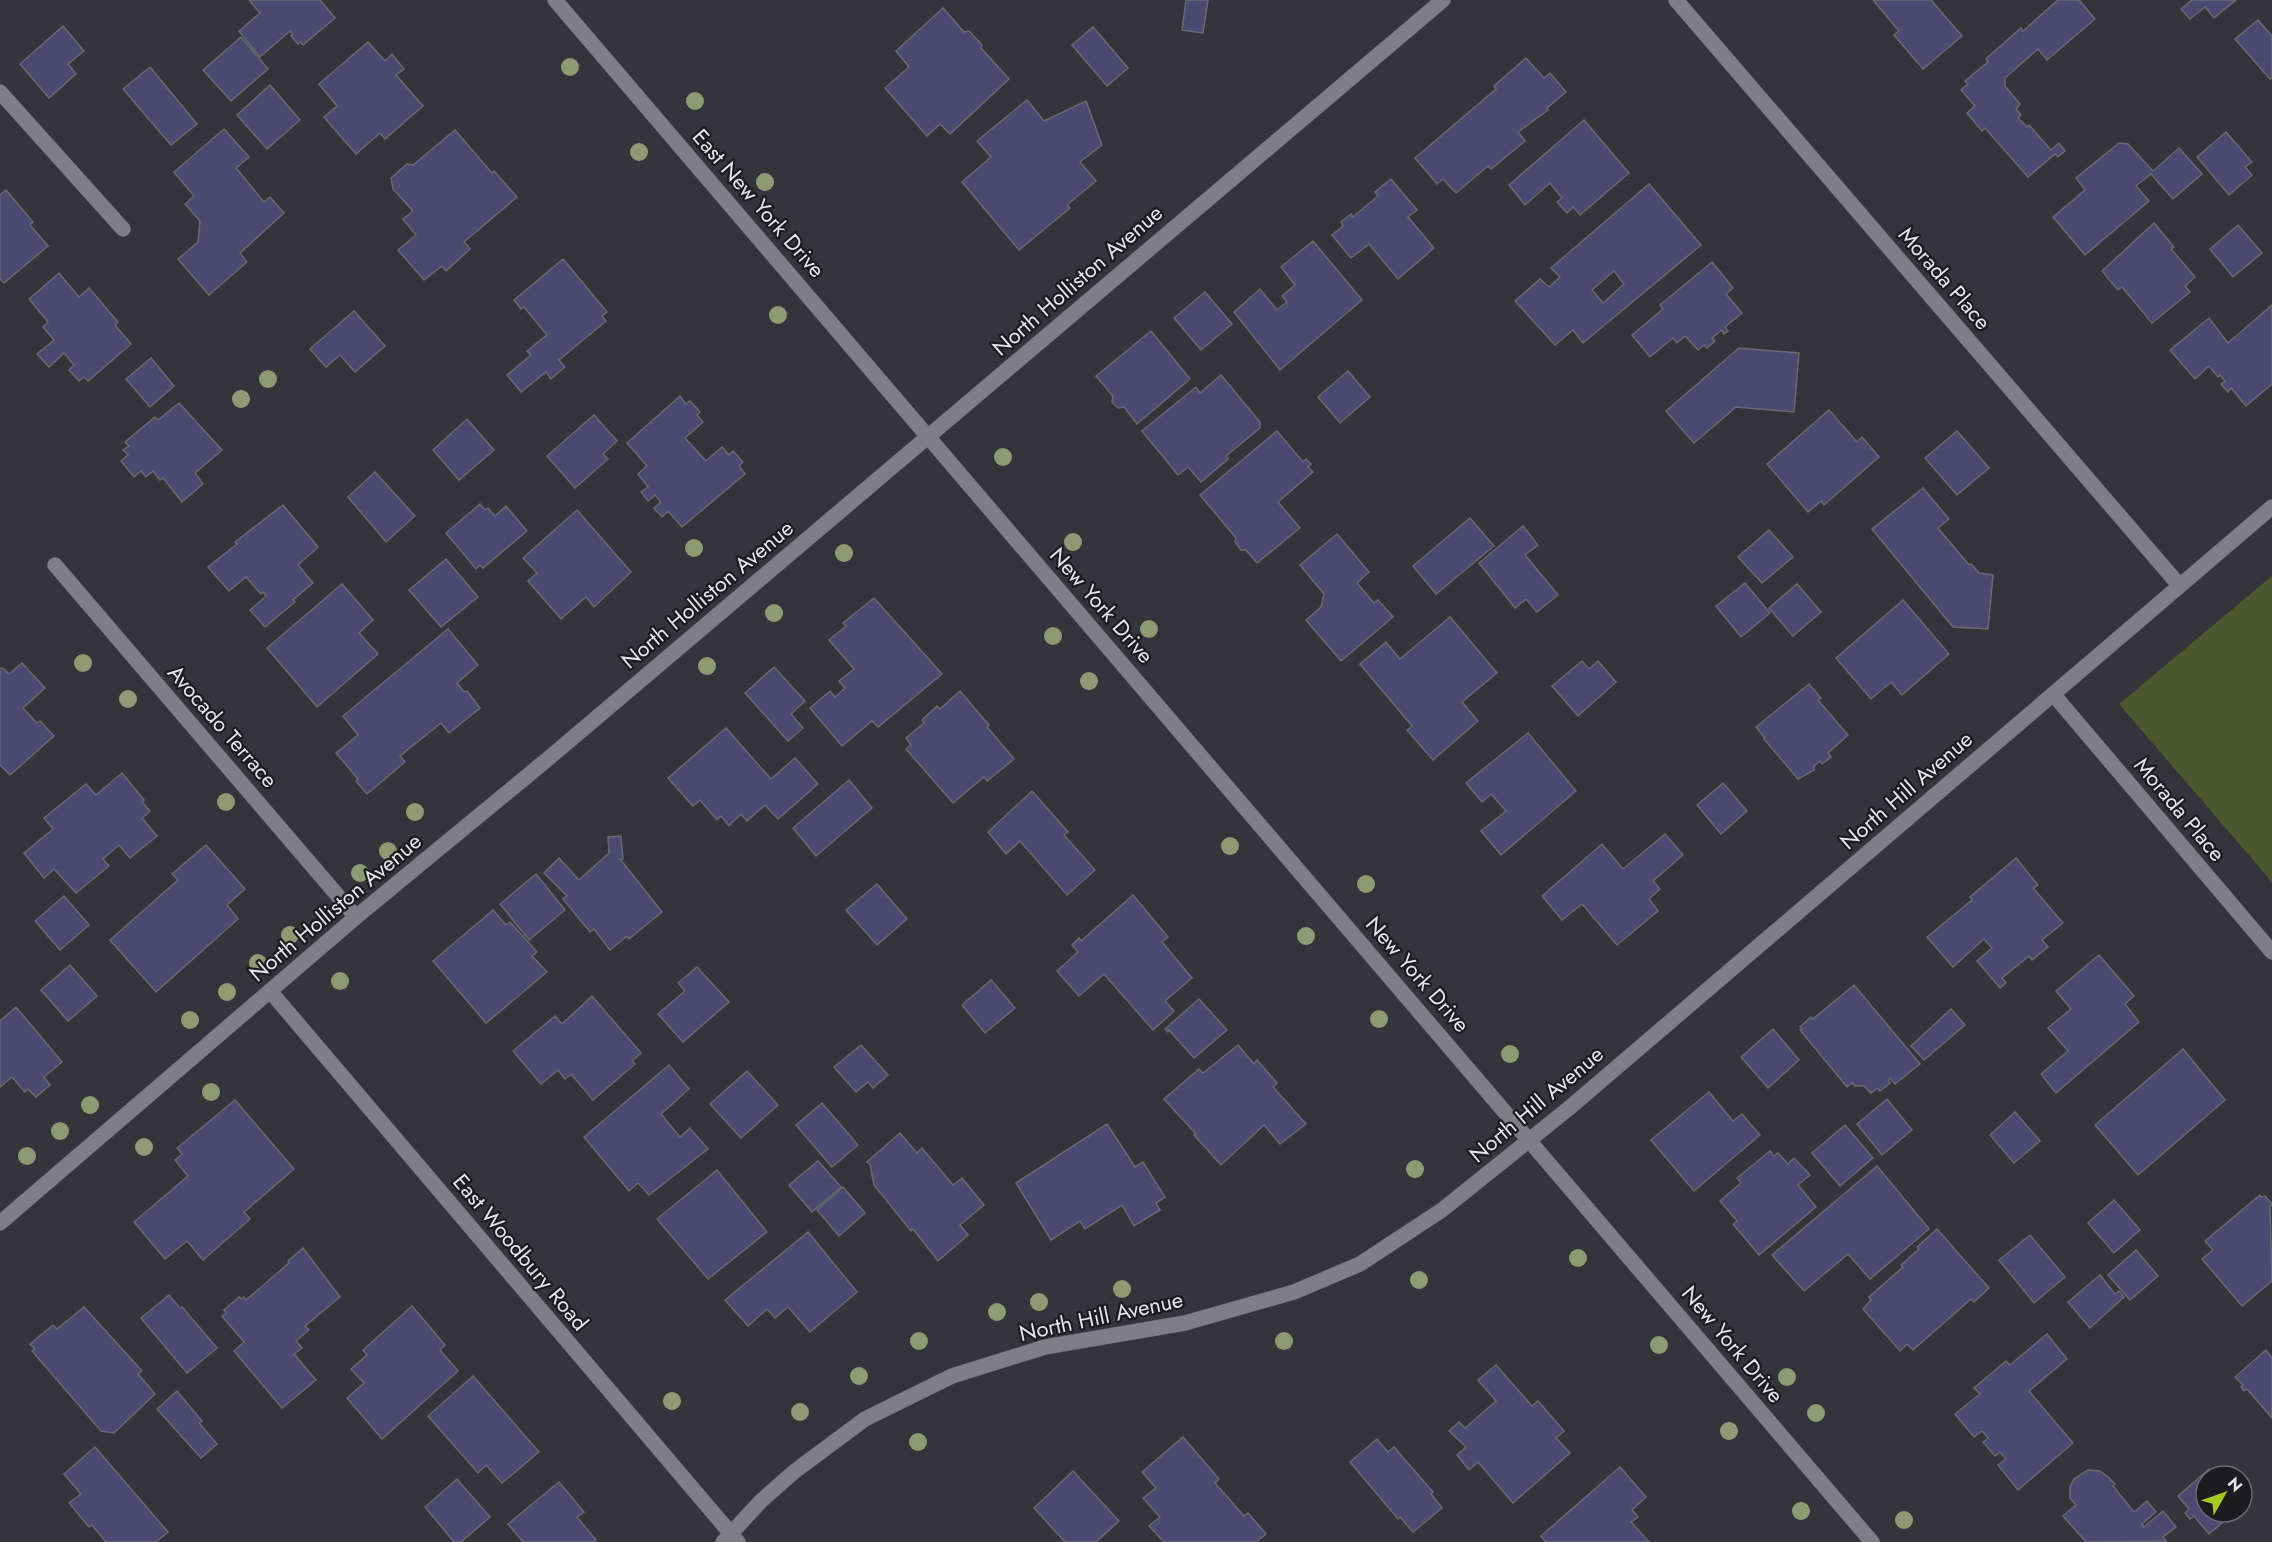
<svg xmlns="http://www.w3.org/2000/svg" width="2272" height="1542" viewBox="0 0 2272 1542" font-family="Jost,sans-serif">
	<rect width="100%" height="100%" fill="#34343a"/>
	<polygon fill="#4d582e" points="2272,576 2272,882 2119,704"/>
	<g fill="#4d4972" stroke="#696970" stroke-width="1.5" fill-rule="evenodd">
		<polygon points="249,0 320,0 335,18 303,45 300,42 298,44 291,36 293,35 290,31 260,57 239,31 260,13"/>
		<polygon points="1186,0 1208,0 1203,33 1182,30"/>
		<polygon points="1873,0 1931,0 1962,36 1923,69 1894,35 1899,31"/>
		<polygon points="2058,0 2079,0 2095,19 2047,60 2038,49 2005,78 2005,86 2020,104 2016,109 2021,115 2018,118 2027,127 2029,125 2051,150 2059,143 2065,151 2058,157 2055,154 2028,177 1985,128 1982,131 1967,113 1975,106 1961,90 1968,84 1965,81 1988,62 1986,59 2021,28 2023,31"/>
		<polygon points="2192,0 2236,0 2214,18 2205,7 2190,19 2181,9"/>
		<polygon points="943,8 964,32 969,31 982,45 981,48 1009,79 950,134 940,124 927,136 885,88 909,67 896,51"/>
		<polygon points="2258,20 2272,36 2272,78 2270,79 2235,39"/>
		<polygon points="63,26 84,51 68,64 76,74 49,98 20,64"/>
		<polygon points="1093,27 1128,68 1107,86 1072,45"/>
		<polygon points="241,37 268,69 231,101 203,70"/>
		<polygon points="368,42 385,61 392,54 404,69 396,75 423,106 385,139 380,133 356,154 324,117 337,106 319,84"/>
		<polygon points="1526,58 1544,78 1550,73 1566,92 1547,108 1548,110 1518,132 1525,141 1491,169 1488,166 1456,193 1443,179 1437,184 1415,158 1496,89 1494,86"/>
		<polygon points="150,67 197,124 171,145 123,89"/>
		<polygon points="270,85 300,120 267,149 237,115"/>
		<polygon points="1027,100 1044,121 1086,101 1102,145 1080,162 1096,181 1067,205 1070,208 1019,250 962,182 991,157 977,141"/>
		<polygon points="1584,120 1629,173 1580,215 1573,207 1567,213 1557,202 1562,198 1550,183 1525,205 1509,185"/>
		<polygon points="224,129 249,157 236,168 264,202 270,197 284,213 240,253 247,262 209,295 178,259 198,242 200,221 185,204 194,196 174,172"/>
		<polygon points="455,130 492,173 494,171 517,197 464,242 470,249 446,271 442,266 424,280 398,250 416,235 403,219 413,211 393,189 391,178 407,164 413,165"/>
		<polygon points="2226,132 2252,162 2245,167 2252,175 2229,195 2197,157"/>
		<polygon points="2119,143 2128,144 2153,171 2179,148 2202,174 2173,199 2151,174 2136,186 2149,201 2085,255 2053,217 2085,190 2076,178"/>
		<polygon points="1391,179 1417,210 1408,217 1434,248 1398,279 1369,244 1351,258 1332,235 1343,226 1341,222 1351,214 1353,217 1378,196 1375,192"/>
		<path d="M1649,184L1701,245L1583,343L1573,330L1555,345L1515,301L1540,279L1549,287L1560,277L1551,268ZM1614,271L1624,284L1603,303L1592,290Z"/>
		<polygon points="6,190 33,222 30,225 48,246 4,283 0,279 0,195"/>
		<polygon points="2154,223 2174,247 2171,249 2195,277 2185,286 2190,292 2152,323 2122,287 2118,290 2102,271"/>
		<polygon points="2238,225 2262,253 2233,277 2210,249"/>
		<polygon points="1313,241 1362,300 1280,370 1234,312 1260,289 1277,310 1287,302 1282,296 1295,285 1281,267"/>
		<polygon points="563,259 607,312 602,316 606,321 559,360 565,367 551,379 546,372 521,392 507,375 531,355 527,351 547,335 524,307 521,309 514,300"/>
		<polygon points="1712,262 1733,288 1726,294 1742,313 1725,327 1728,331 1724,334 1722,330 1712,338 1715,341 1707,348 1704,345 1698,350 1685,336 1677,343 1673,338 1650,357 1632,335 1663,309 1660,305"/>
		<polygon points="59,273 79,297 89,288 118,322 115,325 131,344 88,381 84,377 79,381 69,370 74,365 64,353 49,367 37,354 54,340 43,327 48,322 29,299"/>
		<polygon points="1205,292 1232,324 1201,350 1174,318"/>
		<polygon points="2272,305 2272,384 2246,406 2231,388 2228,392 2221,384 2225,381 2220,375 2218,377 2209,366 2195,379 2170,350 2209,318 2228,343"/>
		<polygon points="354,311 385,346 355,372 340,355 326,367 310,349"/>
		<polygon points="1151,331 1190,379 1137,424 1124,407 1119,408 1116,406 1112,402 1113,396 1096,376"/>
		<polygon points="1739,348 1799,353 1794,412 1736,407 1694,443 1666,411"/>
		<polygon points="151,358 174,386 150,407 126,379"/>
		<polygon points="1348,371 1370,397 1340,423 1318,397"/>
		<polygon points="1221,375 1260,422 1260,428 1226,456 1228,459 1201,482 1188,467 1178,475 1142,431 1196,387 1200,393"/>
		<polygon points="680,396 686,404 690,401 700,412 697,415 703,422 685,438 706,461 722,447 729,455 733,451 743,462 739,466 745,474 682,527 668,511 662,517 654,508 661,502 655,495 648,501 641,492 648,487 638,474 647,466 627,443"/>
		<polygon points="179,403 222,450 195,473 203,484 182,502 163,478 160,480 153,471 146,477 141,471 134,477 121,461 128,455 123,450 129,446 125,442 155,417 158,420"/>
		<polygon points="1829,410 1857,442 1862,437 1879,457 1824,505 1821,501 1808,512 1767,464"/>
		<polygon points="594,415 617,441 603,454 608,459 575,488 547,456"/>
		<polygon points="467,419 494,450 459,480 433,450"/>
		<polygon points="1277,431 1303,462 1306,459 1311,464 1308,467 1313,472 1278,502 1300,528 1257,563 1246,550 1241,550 1235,542 1236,538 1200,495"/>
		<polygon points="1957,431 1989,468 1957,495 1925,458"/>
		<polygon points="375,472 415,516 386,542 348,497"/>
		<polygon points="1923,488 1949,519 1938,528 1969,565 1971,564 1979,573 1993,575 1988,629 1953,627 1872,529"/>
		<polygon points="480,504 485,510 488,508 495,516 506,506 527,531 483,568 480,565 476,569 446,533"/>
		<polygon points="283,505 318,547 298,565 313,583 293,600 295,602 265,627 250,610 266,596 263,592 261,594 246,577 229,591 208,567 237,544 235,542"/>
		<polygon points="577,510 631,572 594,607 586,597 561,619 528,581 537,573 523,558"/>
		<polygon points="1470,518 1494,546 1436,594 1413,566"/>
		<polygon points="1523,526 1538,545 1525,555 1558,595 1537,612 1526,599 1515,608 1479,563"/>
		<polygon points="1769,530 1793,557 1762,583 1738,557"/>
		<polygon points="1337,534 1369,572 1357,583 1374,603 1378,600 1393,617 1341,661 1306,620 1321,607 1324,594 1300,565"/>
		<polygon points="446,559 478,597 441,627 409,590"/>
		<polygon points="1745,583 1770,613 1741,637 1716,606"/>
		<polygon points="342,584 373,620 359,633 378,654 317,707 267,648"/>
		<polygon points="1797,584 1821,612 1793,636 1769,608"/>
		<polygon points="874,598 942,674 878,727 872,721 842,746 810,708 830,691 835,697 845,688 839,681 854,669 829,640 846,626 843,623"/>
		<polygon points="1903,600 1949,654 1902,695 1891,682 1871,699 1836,658"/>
		<polygon points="1450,617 1497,673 1462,702 1478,721 1433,760 1407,730 1412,726 1360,664 1386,642 1400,659"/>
		<polygon points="448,629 478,665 457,683 464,692 467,691 480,708 449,733 441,723 400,756 405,762 367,794 356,781 358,779 336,753 358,735 343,716"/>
		<polygon points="1582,661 1589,669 1598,661 1616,682 1578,716 1552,686"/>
		<polygon points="22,663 45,688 23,708 37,723 40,721 54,736 10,775 0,765 0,668 4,669 9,674"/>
		<polygon points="774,667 805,701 791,714 803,728 788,741 745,693"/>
		<polygon points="1809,684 1821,698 1818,700 1848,735 1828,753 1831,757 1822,764 1820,761 1814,766 1814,770 1798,779 1764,739 1765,738 1756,727"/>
		<polygon points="960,691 989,725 987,727 1014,759 987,781 984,777 953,803 906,749 911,745 906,738 924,723 922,720 937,706 940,709"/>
		<polygon points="726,728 771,779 795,758 818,784 778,819 765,805 747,821 741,814 729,826 721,816 717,820 700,800 693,806 668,778"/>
		<polygon points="1528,733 1576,791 1501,855 1481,831 1506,811 1491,794 1482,802 1466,783"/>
		<polygon points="122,773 144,800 142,802 150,811 142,818 157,836 130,858 119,845 103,859 109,866 76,893 54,869 44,878 24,853 53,829 44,818 86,784 96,795"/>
		<polygon points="849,780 872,808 816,856 793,828"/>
		<polygon points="1723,783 1747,811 1721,834 1697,805"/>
		<polygon points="1032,791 1068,832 1064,835 1095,870 1067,895 1020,841 1006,854 988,832"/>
		<polygon points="1665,834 1683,855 1653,881 1660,889 1649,899 1658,911 1617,945 1582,904 1562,920 1542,896 1602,844 1623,869"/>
		<polygon points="621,836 623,859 620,859 662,912 629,939 627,936 610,950 594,929 590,932 563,899 567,896 544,873 559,858 579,880 609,853 608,837"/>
		<polygon points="206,845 245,889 227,905 238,919 156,992 110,940 178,880 172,874"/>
		<polygon points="2016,858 2038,885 2033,888 2063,923 2042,940 2048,947 2032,960 2029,956 2002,978 2006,983 2000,988 1977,961 1992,948 1984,939 1953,967 1927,937 1972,900 1970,897"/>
		<polygon points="536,874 565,910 529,940 500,904"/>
		<polygon points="877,884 907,919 877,945 846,910"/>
		<polygon points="1133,895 1168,937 1162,942 1192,978 1165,1001 1174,1011 1153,1030 1104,974 1079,996 1057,971 1078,952 1072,945 1079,938 1081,941"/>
		<polygon points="64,896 89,925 60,950 35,921"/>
		<polygon points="493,910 506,925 510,922 537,952 532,956 547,972 486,1023 433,961"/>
		<polygon points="2099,955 2134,996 2125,1004 2139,1022 2056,1093 2041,1074 2068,1051 2048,1028 2071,1009 2056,991"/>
		<polygon points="70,965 97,996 68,1021 41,990"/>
		<polygon points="697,967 729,1002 683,1042 658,1014 685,991 678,983"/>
		<polygon points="991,980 1015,1008 985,1033 962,1005"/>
		<polygon points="1854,985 1920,1064 1895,1084 1890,1078 1888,1080 1890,1083 1880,1091 1878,1088 1871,1093 1864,1086 1855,1086 1852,1083 1847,1087 1800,1030 1802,1029 1800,1027 1811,1017 1813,1019"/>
		<polygon points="592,996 641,1053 632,1061 635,1064 593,1100 571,1074 565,1079 558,1070 541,1084 513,1051 555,1016 562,1024"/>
		<polygon points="1199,999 1227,1030 1194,1058 1169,1030 1168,1032 1165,1029"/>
		<polygon points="16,1007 62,1062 44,1077 50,1085 36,1097 28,1089 25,1092 12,1077 0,1087 0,1021"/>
		<polygon points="1951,1009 1965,1025 1924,1060 1911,1046"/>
		<polygon points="1773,1029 1799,1060 1768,1088 1741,1057"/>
		<polygon points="861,1045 888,1075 873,1088 868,1082 856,1092 834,1067"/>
		<polygon points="1238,1045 1254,1064 1257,1060 1277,1083 1273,1087 1306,1124 1280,1144 1264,1125 1221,1165 1194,1135 1196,1134 1164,1099 1199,1069 1203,1073"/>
		<polygon points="2183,1049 2225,1100 2138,1175 2095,1125"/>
		<polygon points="669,1065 689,1089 661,1114 680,1137 690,1128 708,1149 649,1195 638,1183 629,1191 584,1137"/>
		<polygon points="747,1071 778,1105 741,1138 710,1104"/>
		<polygon points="1709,1092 1733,1121 1742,1114 1760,1135 1694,1191 1651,1140"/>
		<polygon points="1887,1099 1912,1130 1882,1155 1857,1124"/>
		<polygon points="235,1100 294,1169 244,1212 250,1219 203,1260 187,1241 165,1259 134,1222 188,1176 175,1160 182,1154 177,1148"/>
		<polygon points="822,1103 858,1145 832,1167 796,1125"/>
		<polygon points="2015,1112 2040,1141 2014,1163 1990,1135"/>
		<polygon points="1107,1124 1135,1167 1143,1162 1165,1197 1156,1203 1160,1210 1134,1226 1122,1205 1085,1229 1080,1221 1051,1240 1016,1183"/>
		<polygon points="1845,1125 1873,1158 1840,1186 1812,1153"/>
		<polygon points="900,1133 917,1153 922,1148 953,1185 962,1178 984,1205 960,1225 968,1235 938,1261 913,1229 911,1231 874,1185 870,1164 867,1162"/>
		<polygon points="1770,1151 1774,1156 1778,1153 1788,1164 1794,1158 1810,1175 1798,1185 1816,1207 1759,1255 1733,1224 1737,1221 1720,1201 1741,1183 1737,1178"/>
		<polygon points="818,1161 841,1187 812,1212 789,1185"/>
		<polygon points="1877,1166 1929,1229 1870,1279 1848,1254 1804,1291 1772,1255"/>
		<polygon points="717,1170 767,1232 708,1279 657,1219"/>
		<polygon points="843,1187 865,1213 839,1236 817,1210"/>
		<polygon points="2260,1195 2261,1197 2265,1196 2272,1204 2270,1207 2272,1281 2242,1306 2202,1259 2213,1250 2205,1241"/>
		<polygon points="2114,1200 2140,1230 2114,1253 2088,1223"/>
		<polygon points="1937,1229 1989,1288 1974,1302 1971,1299 1913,1350 1907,1344 1900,1351 1863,1309 1871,1300 1869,1297 1903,1267 1901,1265 1919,1249 1917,1247"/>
		<polygon points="808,1232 857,1292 810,1332 788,1307 775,1318 767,1309 748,1326 725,1300"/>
		<polygon points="2030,1235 2065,1277 2034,1303 1999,1260"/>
		<polygon points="303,1248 340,1297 305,1326 309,1330 296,1341 302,1348 294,1354 316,1380 282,1408 234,1351 244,1342 222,1316 226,1313 224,1310 239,1297 241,1299 244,1297 246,1300 289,1263 288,1261"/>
		<polygon points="2136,1250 2158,1276 2130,1300 2108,1275"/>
		<polygon points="2100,1275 2115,1294 2119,1291 2124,1297 2090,1328 2068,1302"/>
		<polygon points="169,1295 180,1308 182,1307 217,1348 187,1373 141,1318"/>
		<polygon points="412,1306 445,1345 440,1350 458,1371 382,1439 347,1398 364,1383 351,1369 367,1355 363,1350"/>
		<polygon points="84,1307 142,1371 138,1374 155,1394 114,1433 101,1431 32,1351 35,1349 30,1344 53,1325 57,1329"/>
		<polygon points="2047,1334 2067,1359 2029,1391 2073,1443 2018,1490 1998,1465 2006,1459 2000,1452 1995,1456 1983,1442 1988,1438 1982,1431 1974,1437 1955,1414 1980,1394 1974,1388 2006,1361 2010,1365"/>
		<polygon points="2266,1350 2272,1358 2272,1418 2247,1389 2244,1391 2241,1387 2243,1385 2235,1377"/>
		<polygon points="1496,1365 1532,1406 1538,1401 1564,1431 1556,1438 1570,1453 1513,1503 1478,1462 1469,1470 1457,1455 1466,1447 1449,1431 1459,1422 1465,1428 1496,1401 1478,1380"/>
		<polygon points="473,1376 539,1452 502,1483 486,1465 478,1473 428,1416"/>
		<polygon points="177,1391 202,1421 199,1423 217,1444 201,1458 157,1409"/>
		<polygon points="1183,1437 1219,1479 1215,1483 1244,1516 1248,1513 1266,1534 1256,1542 1164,1542 1149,1526 1160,1517 1143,1498 1156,1488 1142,1472"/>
		<polygon points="1377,1439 1388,1452 1394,1447 1433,1492 1431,1494 1442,1508 1413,1532 1400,1517 1398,1519 1350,1462"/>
		<polygon points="95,1447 168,1532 156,1542 106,1542 92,1525 89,1527 69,1503 81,1494 64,1474"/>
		<polygon points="1620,1467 1646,1497 1632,1510 1638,1517 1631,1522 1649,1542 1546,1542 1541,1536"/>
		<polygon points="2209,1469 2214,1476 2206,1476 2206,1512 2235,1512 2209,1534 2194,1516 2190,1519 2185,1513 2189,1509 2178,1496"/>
		<polygon points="2088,1470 2100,1471 2108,1477 2115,1484 2113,1486 2134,1512 2147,1501 2156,1512 2142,1524 2144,1527 2163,1511 2176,1527 2163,1537 2166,1541 2086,1542 2063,1516 2076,1505 2070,1498 2070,1487 2074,1479"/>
		<polygon points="1073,1471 1119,1521 1096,1542 1065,1542 1034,1508"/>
		<polygon points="457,1479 490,1517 461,1542 454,1542 425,1507"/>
		<polygon points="559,1482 584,1512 577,1517 596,1540 594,1542 523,1542 508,1524"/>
	</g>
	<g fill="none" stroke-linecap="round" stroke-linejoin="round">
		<defs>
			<g id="minor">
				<polyline points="555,0 1872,1542"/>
				<polyline points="1676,0 2179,585"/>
				<polyline points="0,92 123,229"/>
				<polyline points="55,565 356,917"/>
				<polyline points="2053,694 2272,952"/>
				<polyline points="270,991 738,1542"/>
				<polyline points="0,1223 356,917 549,758 1443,0"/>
				<polyline points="723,1542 761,1501 795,1471 865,1419 952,1376 1045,1347 1185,1323 1294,1292 1360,1264 1442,1210 1568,1109 2272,507"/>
			</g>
		</defs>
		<use href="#minor" stroke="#505055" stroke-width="16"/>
		<use href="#minor" stroke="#7f7e86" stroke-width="15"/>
	</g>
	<g fill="#8f9a75">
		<circle cx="570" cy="67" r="9"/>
		<circle cx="695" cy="101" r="9"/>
		<circle cx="639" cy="152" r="9"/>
		<circle cx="765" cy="182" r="9"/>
		<circle cx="778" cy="315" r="9"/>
		<circle cx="268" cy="379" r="9"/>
		<circle cx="241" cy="399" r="9"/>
		<circle cx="1003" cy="457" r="9"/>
		<circle cx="1073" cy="542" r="9"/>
		<circle cx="694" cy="548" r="9"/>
		<circle cx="844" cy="553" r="9"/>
		<circle cx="774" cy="613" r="9"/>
		<circle cx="1149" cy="629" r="9"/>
		<circle cx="1053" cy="636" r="9"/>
		<circle cx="83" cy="663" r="9"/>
		<circle cx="707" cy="666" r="9"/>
		<circle cx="1089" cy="681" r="9"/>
		<circle cx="128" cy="699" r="9"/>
		<circle cx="226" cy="802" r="9"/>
		<circle cx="415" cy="812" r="9"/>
		<circle cx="1230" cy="846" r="9"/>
		<circle cx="388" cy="851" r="9"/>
		<circle cx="360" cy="873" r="9"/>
		<circle cx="1366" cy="884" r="9"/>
		<circle cx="290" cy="935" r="9"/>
		<circle cx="1306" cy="936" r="9"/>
		<circle cx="258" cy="963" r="9"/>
		<circle cx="340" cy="981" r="9"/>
		<circle cx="227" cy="992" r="9"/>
		<circle cx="1379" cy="1019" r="9"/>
		<circle cx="190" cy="1020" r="9"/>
		<circle cx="1510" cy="1054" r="9"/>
		<circle cx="211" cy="1092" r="9"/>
		<circle cx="90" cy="1105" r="9"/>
		<circle cx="60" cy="1131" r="9"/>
		<circle cx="144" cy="1147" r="9"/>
		<circle cx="27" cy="1156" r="9"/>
		<circle cx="1415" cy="1169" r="9"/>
		<circle cx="1578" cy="1258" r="9"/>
		<circle cx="1419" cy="1280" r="9"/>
		<circle cx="1122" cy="1289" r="9"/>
		<circle cx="1039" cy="1302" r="9"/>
		<circle cx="997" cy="1312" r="9"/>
		<circle cx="919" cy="1341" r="9"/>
		<circle cx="1284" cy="1341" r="9"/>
		<circle cx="1659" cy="1345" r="9"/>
		<circle cx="859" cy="1376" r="9"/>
		<circle cx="1787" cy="1377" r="9"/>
		<circle cx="672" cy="1401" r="9"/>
		<circle cx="800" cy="1412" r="9"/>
		<circle cx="1816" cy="1413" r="9"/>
		<circle cx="1729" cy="1431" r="9"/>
		<circle cx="918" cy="1442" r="9"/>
		<circle cx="1801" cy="1511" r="9"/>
		<circle cx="1904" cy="1520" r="9"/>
	</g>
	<g text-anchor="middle" stroke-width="4.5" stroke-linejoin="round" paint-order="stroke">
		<g font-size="22" fill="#e5e5e9" stroke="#1c1c1f">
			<text transform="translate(759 203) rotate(49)" y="8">East New York Drive</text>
			<text transform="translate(1945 278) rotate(49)" y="8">Morada Place</text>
			<text transform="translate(1077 280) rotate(-41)" y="8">North Holliston Avenue</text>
			<text transform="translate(707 594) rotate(-40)" y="8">North Holliston Avenue</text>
			<text transform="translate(1102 605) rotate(49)" y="8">New York Drive</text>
			<text transform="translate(223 726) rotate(49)" y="8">Avocado Terrace</text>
			<text transform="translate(1906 790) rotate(-41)" y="8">North Hill Avenue</text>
			<text transform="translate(2180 809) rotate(50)" y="8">Morada Place</text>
			<text transform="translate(335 907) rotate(-40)" y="8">North Holliston Avenue</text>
			<text transform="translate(1418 974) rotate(49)" y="8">New York Drive</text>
			<text transform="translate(1536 1104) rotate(-40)" y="8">North Hill Avenue</text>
			<text transform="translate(521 1252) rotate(50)" y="8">East Woodbury Road</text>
			<text transform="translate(1101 1316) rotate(-12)" y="8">North Hill Avenue</text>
			<text transform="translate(1733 1344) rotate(50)" y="8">New York Drive</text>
		</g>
	</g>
	<g transform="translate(2224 1494) rotate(50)"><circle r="28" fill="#1c1c1f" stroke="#6c6c70" stroke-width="1.5"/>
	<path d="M0-4.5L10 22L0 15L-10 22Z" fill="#a8c71d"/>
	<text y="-9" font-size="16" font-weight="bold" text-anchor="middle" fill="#e5e5e9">N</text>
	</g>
</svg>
